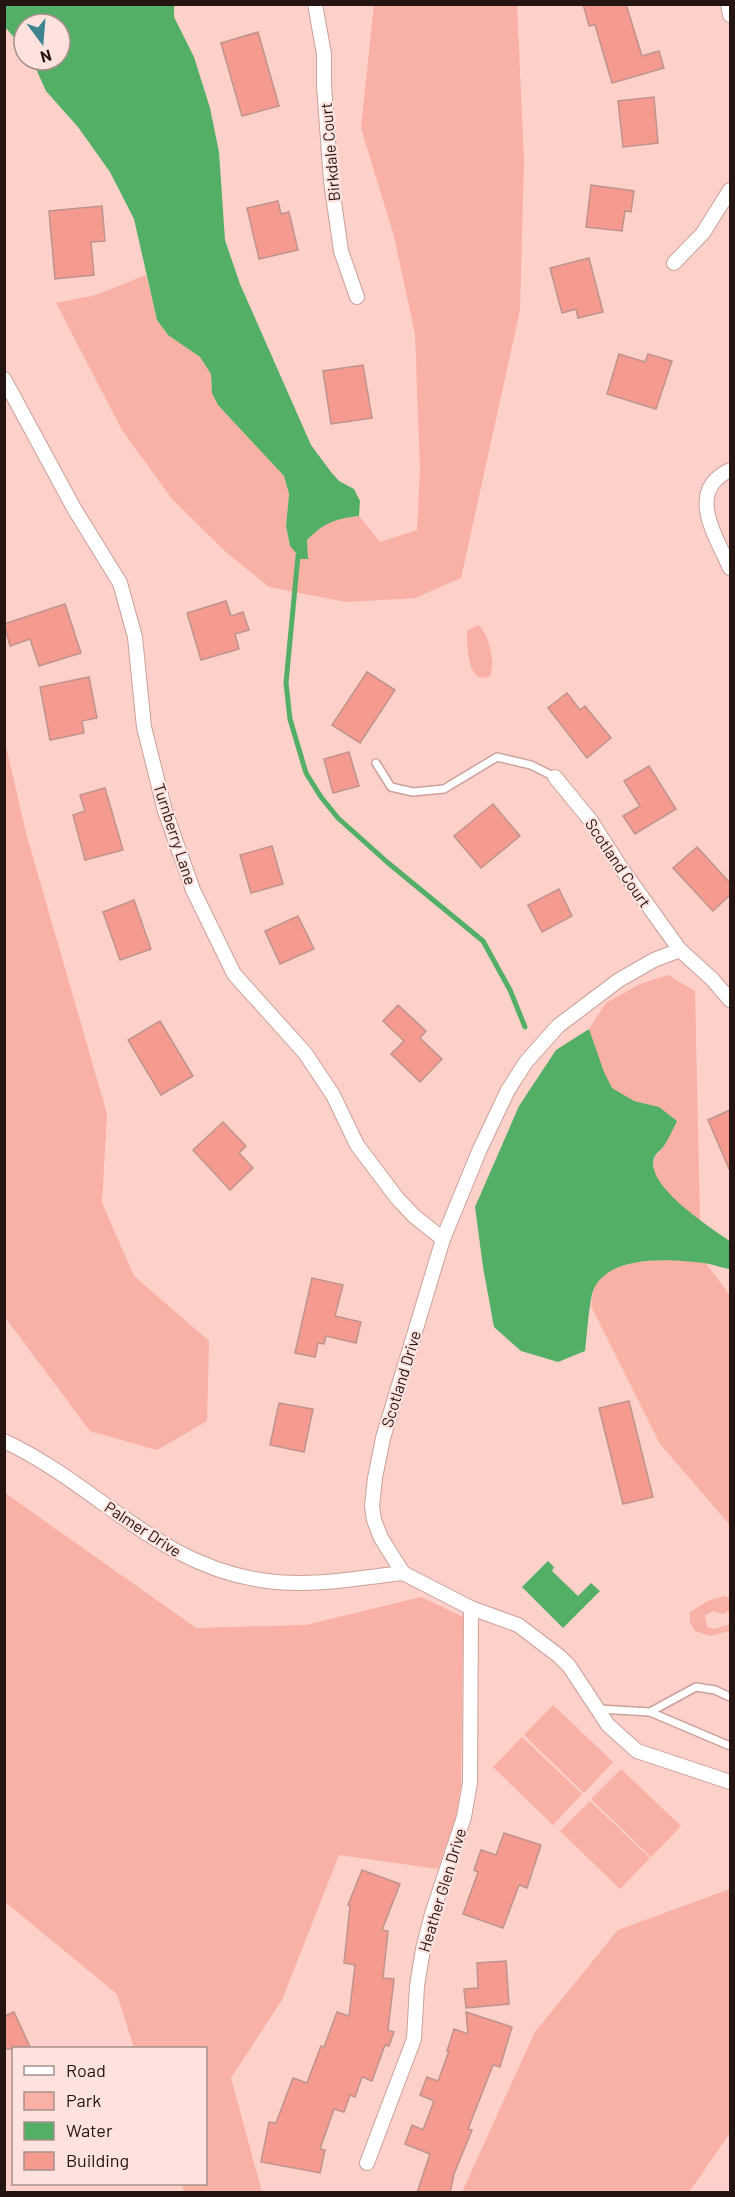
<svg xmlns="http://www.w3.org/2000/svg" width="735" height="2197" viewBox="0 0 735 2197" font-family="Barlow,sans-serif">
	<rect width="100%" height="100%" fill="#fdd0c9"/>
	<g fill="#f9b0a5">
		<path d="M374,5H517L524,161L520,310L461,578L415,598L346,602L269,587L227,553L172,499L122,430L56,303L96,295L146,275L157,320L168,335L200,357L211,374L212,393L218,405L284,476L289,494L286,526L290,546L301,559H308L307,540C325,522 335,519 359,516L380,542L417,530L420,470L415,334L394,236L361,128Z"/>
		<path d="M478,625C490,634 495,663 490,676C467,687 467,645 467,631Z"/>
		<polygon points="5,742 26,833 107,1114 102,1203 134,1276 209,1341 207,1421 157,1450 90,1431 5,1317"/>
		<path d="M668,975L695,991L700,1221L706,1263L730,1296V1525L660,1444L591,1306C592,1301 592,1295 593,1291C603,1263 641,1261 666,1260L660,1184L653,1171L655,1157L665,1145L659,1107C644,1104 621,1100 611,1087C600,1071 595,1047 589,1029L606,1003L640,984Z"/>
		<polygon points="5,1493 196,1628 306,1625 421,1597 463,1617 461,1785 456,1817 438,1869 339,1855 282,2000 231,2078 262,2192 185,2192 181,2184 206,2184 206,2048 134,2048 117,1994 5,1902"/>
		<polygon points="724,1596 730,1598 730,1613 728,1611 723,1614 714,1611 705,1615 707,1627 715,1629 730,1624 730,1631 710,1636 695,1631 690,1623 690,1612 708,1601"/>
		<polygon points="553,1705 613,1762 584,1793 524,1735"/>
		<polygon points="522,1737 582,1794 553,1825 493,1767"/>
		<polygon points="621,1769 681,1826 651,1857 591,1799"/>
		<polygon points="590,1801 650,1858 620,1889 560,1831"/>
		<polygon points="730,1889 730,2133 689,2192 462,2192 535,2032 618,1930"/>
	</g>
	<g fill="#53af66">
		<path d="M5,4L174,5V17L194,57L210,108L219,152L225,240L240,284L311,445L331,472L339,481L354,489L360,501L359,516C335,519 325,522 307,540L308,559H301L290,546L286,526L289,494L284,476L218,405L212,393L211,374L200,357L168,335L157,320L134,219L110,172L78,127L46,91L32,60H60V24H24V49L5,27Z"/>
		<path d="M589,1029L604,1072L612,1088L634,1101L659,1107L677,1121C673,1129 669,1138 664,1146C662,1149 657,1152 655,1156C641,1183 711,1228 730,1241V1269C721,1268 713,1264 703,1263C672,1259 607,1254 593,1291C589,1303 587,1336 585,1351L558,1362L521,1351L494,1327L483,1267L475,1207L519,1106L556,1050Z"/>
		<polygon points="548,1561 554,1567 552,1571 578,1596 591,1583 600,1591 563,1628 522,1587"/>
	</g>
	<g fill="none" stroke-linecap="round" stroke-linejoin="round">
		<polyline stroke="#53af66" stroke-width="5" points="298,556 286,683 290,719 306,773 321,797 338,818 387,862 483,941 510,990 525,1027"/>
	</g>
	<g fill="#f49a8e" stroke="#bf948e" stroke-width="1.5">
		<polygon points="583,4 626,4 642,56 659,51 664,68 612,83 595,25 589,26"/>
		<polygon points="258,32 279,106 242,116 221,43"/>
		<polygon points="654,97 658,143 623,147 618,101"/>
		<polygon points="591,185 634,191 631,212 625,211 622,231 586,227"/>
		<polygon points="278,201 281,214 289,212 298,250 259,259 247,208"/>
		<polygon points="102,206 105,241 91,242 94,275 55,279 49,211"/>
		<polygon points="589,258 603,312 578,318 576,309 562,313 550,268"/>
		<polygon points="619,354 645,362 648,354 672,361 656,409 607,394"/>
		<polygon points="363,365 372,418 331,424 323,371"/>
		<polygon points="226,601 231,616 243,612 249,630 235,634 239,649 201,660 187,613"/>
		<polygon points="65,604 81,653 39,666 30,639 10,646 4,624"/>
		<polygon points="367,672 395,690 360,743 332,725"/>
		<polygon points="89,677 97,718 82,721 84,733 50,740 40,687"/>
		<polygon points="567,693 580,710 585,706 611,738 587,758 548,708"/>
		<polygon points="349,752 359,786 333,793 324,759"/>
		<polygon points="649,766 676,809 635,834 623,816 640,806 624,781"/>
		<polygon points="105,788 123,850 85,860 73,815 85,811 80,795"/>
		<polygon points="493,804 520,836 481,868 454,836"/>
		<polygon points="272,846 283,884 251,893 240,855"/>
		<polygon points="697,847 730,883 730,895 713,911 673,868"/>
		<polygon points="559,889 572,916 542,932 528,905"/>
		<polygon points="134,900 151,949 120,960 103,912"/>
		<polygon points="298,916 314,949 280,964 265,931"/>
		<polygon points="398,1005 426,1031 420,1038 442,1059 420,1082 391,1054 404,1041 383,1021"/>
		<polygon points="160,1021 193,1076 161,1095 128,1040"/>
		<polygon points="730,1110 730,1171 708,1120"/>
		<polygon points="223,1122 246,1146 239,1153 253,1168 230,1190 193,1150"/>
		<polygon points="312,1278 343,1285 335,1316 361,1322 356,1343 326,1336 324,1344 318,1343 315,1357 295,1353"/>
		<polygon points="629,1401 653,1497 623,1504 599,1408"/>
		<polygon points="279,1403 313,1409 304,1452 270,1445"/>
		<polygon points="504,1833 541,1845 527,1888 519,1885 503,1928 463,1914 478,1872 474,1870 481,1850 496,1855"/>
		<polygon points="362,1870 400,1884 382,1930 388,1931 383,1978 394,1979 388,2030 394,2032 389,2046 385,2045 372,2081 362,2077 355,2097 350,2095 344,2112 334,2109 320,2149 325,2150 320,2173 261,2162 269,2122 276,2123 293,2078 307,2083 321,2046 324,2047 337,2012 349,2016 355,1965 344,1963 350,1906 348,1905"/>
		<polygon points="506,1961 509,2004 466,2008 464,1989 478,1988 477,1963"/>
		<polygon points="14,2012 31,2049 4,2049 4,2016"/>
		<polygon points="466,2012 512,2027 500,2067 493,2065 468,2129 472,2130 454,2174 450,2193 417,2193 430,2154 405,2144 412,2125 423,2130 434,2101 420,2095 427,2077 438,2081 449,2051 447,2051 454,2029 468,2034"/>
	</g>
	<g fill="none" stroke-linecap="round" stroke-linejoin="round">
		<defs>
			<g id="service">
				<polyline points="376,763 391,787 413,792 444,789 497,757 531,765 555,777"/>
				<polyline points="599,1709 650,1712 730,1746"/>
				<polyline points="650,1712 696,1687 715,1690 730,1697"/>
			</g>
			<g id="minor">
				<polyline points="315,4 324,54 324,85 331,181 341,251 357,297"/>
				<polyline points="728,4 730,15"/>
				<polyline points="674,263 703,233 730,190"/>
				<polyline points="4,379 75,510 120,583 135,637 144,727 165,811 193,890 234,974 305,1053 333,1095 357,1145 397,1198 414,1216 443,1239"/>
				<path d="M730,470C685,491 716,536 730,568"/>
				<polyline points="555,777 591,821 621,868 680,950 712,979 730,1000"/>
				<polyline points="680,950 654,960 619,980 558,1026 526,1062 508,1090 480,1149 443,1239 383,1438 375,1478 372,1506 374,1520 381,1538 403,1573 471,1608 518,1625 559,1656 569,1666 608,1725 637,1751 730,1782"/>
				<path d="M4,1441C98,1485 158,1567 267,1581C312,1587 358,1578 403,1573"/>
				<polyline points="367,2163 414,2039 417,1986 423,1949 432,1914 464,1817 470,1783 471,1608"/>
			</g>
		</defs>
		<use href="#service" stroke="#cba19a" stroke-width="10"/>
		<use href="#minor" stroke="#cba19a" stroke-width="16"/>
		<use href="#service" stroke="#fff" stroke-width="7"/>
		<use href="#minor" stroke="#fff" stroke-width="14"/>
	</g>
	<g text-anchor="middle" stroke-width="4.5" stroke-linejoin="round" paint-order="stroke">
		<g font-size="16" fill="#241412" stroke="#fee2de">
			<text transform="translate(330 152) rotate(-95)" y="6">Birkdale Court</text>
			<text transform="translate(175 834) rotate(72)" y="6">Turnberry Lane</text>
			<text transform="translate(618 863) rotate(56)" y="6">Scotland Court</text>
			<text transform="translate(401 1379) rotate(-73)" y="6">Scotland Drive</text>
			<text transform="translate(143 1529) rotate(33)" y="6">Palmer Drive</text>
			<text transform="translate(442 1890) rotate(-73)" y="6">Heather Glen Drive</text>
		</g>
	</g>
	<rect width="735" height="2197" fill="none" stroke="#241412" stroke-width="12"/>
	<rect x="12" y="2047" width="195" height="138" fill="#fee2de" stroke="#a7908c" stroke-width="1.5"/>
	<rect x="24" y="2066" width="30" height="9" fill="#ffffff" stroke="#a7908c" stroke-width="1.5"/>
	<text x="66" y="2077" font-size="18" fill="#241412">Road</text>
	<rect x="24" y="2092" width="30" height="18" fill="#f9b0a5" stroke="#a7908c" stroke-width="1.5"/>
	<text x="66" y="2107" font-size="18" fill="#241412">Park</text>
	<rect x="24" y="2122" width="30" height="18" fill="#53af66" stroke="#a7908c" stroke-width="1.5"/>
	<text x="66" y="2137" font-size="18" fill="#241412">Water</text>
	<rect x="24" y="2152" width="30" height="18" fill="#f49a8e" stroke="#a7908c" stroke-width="1.5"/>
	<text x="66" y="2167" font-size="18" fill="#241412">Building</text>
	<g transform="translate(42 42) rotate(164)"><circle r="28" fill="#fee2de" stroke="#a7908c" stroke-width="1.5"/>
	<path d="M0-4.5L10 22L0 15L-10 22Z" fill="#3f8590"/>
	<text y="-9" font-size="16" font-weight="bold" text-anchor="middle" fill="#241412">N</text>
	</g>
</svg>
